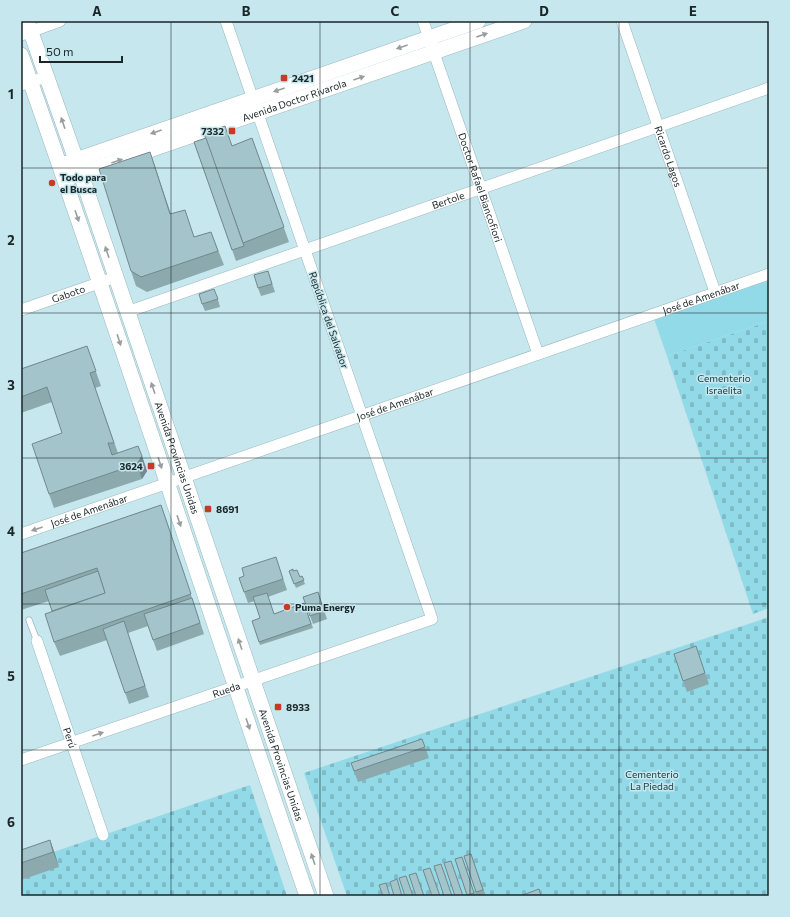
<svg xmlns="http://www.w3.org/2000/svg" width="790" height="917" viewBox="0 0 790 917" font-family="Commissioner,sans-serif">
	<defs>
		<pattern id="cemetery-stones" width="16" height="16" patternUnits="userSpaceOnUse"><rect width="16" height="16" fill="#93dae8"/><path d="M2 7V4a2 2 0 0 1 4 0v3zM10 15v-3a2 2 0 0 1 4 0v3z" fill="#7ebbc7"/></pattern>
	</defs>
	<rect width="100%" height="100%" fill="#c6e7ed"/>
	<g fill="url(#cemetery-stones)">
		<polygon points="769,321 769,608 753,614 667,356"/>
		<polygon points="769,617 769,896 347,896 304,773"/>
		<polygon points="250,785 287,896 21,896 21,863"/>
	</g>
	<polygon fill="#93dae8" points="769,276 769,321 667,356 653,316"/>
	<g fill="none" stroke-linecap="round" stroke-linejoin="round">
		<defs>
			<polyline id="service" points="29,620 37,641"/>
			<g id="minor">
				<path id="s1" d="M423,21L538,354"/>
				<path id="s2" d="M622,21L715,292"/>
				<polyline points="21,35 60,21"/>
				<polyline points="21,85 46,77"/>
				<path id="s3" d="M21,310L116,277"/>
				<path id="s4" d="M127,312L769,88"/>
				<path id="s5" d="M21,534L769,274"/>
				<path id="s6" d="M37,641L103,835"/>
				<path id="s7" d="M21,760L432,619L226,21"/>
			</g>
			<g id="secondary">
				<path id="s8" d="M27,21L81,174L326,896"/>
				<path d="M21,55C120,334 210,616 307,896"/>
				<polyline points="67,163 478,21"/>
				<path id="s9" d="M71,177L524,21"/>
			</g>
		</defs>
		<use href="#service" stroke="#98b8be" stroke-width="7"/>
		<use href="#minor" stroke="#98b8be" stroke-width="12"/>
		<use href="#secondary" stroke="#98b8be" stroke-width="16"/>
		<use href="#service" stroke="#fff" stroke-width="5.5"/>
		<use href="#minor" stroke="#fff" stroke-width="11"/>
		<use href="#secondary" stroke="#fff" stroke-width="15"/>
	</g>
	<g fill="#8ca9ae">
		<polygon points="252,138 289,242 236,261 194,142 232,146"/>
		<polygon points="150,152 171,214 185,210 194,237 211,232 224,265 147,292 136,286 131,271"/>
		<polygon points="268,271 275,292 261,296 258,288"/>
		<polygon points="217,296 220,307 205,311 202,304"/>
		<polygon points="87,346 101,386 95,388 118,453 142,456 147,471 142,479 54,508 49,494 62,433 52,402 21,413 21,369"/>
		<polygon points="161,505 204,634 157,651 148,626 128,633 149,697 129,704 107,640 60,656 54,642 52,611 49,601 21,610 21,553"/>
		<polygon points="276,557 287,590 268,597 274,614 304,603 313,628 260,645 252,621 260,618 255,601 248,603 239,578 244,576"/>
		<polygon points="289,571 293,571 300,577 302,576 305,584 296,588"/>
		<polygon points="318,592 327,619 313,624 303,597"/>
		<polygon points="696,646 709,684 687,692 674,654"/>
		<polygon points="422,739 429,758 358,782 351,763"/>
		<polygon points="50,840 59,867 21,880 21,850"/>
		<polygon points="471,854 486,896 478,896 476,892"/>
		<polygon points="462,857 475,896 467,896 455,859"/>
	</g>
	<g fill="#72898d">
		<polygon points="150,152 155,166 175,229 170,214"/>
		<polygon points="142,456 147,471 142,479 137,464"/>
		<polygon points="161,505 166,519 196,609 191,594"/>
		<polygon points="50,840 55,854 59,867 53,852"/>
	</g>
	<g fill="#a3c4ca" stroke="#72898d">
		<polygon points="225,126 232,146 252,138 284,227 243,243 204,134"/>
		<polygon points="206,138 244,246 232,250 194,142"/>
		<polygon points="150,152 170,214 185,210 194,237 211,232 218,251 141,277 131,271 99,169"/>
		<polygon points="268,271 272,284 258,288 254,275"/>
		<polygon points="214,289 218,299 202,304 199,294"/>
		<polygon points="87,346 96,371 90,373 114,443 108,443 112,455 138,446 142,456 137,464 49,494 32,444 62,433 47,387 21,397 21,369"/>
		<polygon points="161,505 191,594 54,642 45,614 105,593 97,568 21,594 21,553"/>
		<polygon points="276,557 283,579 244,592 239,578 244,576 242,568"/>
		<polygon points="293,569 293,571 297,570 300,577 302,576 304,580 294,584 289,571"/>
		<polygon points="98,571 105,593 52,611 45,590"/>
		<polygon points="318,592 324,611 310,616 303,597"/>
		<polygon points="267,593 274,614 304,603 311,624 259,642 252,621 260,618 253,597"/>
		<polygon points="192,598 200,623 153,640 144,614"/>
		<polygon points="124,621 145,686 125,693 103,629"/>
		<polygon points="696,646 705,673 683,681 674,654"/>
		<polygon points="422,739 425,747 354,771 351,763"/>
		<polygon points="50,840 53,852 21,863 21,850"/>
		<polygon points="471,854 483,890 476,892 464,856"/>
		<polygon points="462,857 474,893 467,895 455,859"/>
		<polygon points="451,861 463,896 455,896 444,863"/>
		<polygon points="441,864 452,896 444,896 434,866"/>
		<polygon points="430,868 440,896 432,896 423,870"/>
		<polygon points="416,873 424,896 416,896 409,875"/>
		<polygon points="406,876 413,896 405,896 399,878"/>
		<polygon points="397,879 402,896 394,896 390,882"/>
		<polygon points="386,883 390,896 383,896 379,885"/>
		<polygon points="539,889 541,896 520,896"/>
	</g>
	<defs><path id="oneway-solid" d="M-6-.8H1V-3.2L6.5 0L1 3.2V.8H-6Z"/></defs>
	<g fill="#989d9f">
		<use href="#oneway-solid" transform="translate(482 35) rotate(-19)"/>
		<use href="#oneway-solid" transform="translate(402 47) rotate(161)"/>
		<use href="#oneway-solid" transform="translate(359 78) rotate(-19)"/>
		<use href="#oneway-solid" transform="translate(279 90) rotate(161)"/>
		<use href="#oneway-solid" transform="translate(63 123) rotate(-109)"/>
		<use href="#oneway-solid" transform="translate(156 132) rotate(161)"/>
		<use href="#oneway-solid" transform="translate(117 161) rotate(-19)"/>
		<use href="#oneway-solid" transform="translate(77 216) rotate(71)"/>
		<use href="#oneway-solid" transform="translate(107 252) rotate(-109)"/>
		<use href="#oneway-solid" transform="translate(119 340) rotate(72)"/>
		<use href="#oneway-solid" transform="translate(153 388) rotate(-109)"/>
		<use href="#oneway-solid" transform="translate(160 463) rotate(72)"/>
		<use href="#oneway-solid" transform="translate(179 521) rotate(71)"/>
		<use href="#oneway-solid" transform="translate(37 529) rotate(161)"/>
		<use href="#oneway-solid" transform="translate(240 644) rotate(-109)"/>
		<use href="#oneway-solid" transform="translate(248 724) rotate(71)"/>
		<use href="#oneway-solid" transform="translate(98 734) rotate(-19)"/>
		<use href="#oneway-solid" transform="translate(313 859) rotate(-109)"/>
	</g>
	<path fill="none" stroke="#1a2629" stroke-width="1" stroke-opacity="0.55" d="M171,21V896M320,21V896M470,21V896M619,21V896M21,168H769M21,313H769M21,458H769M21,604H769M21,750H769"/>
	<g fill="#c63a26" stroke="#c6e7ed" stroke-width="1.5">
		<rect x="280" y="74" width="8" height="8" rx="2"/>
		<rect x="228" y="127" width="8" height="8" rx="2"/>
		<circle cx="52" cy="183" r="4"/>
		<rect x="147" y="462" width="8" height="8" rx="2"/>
		<rect x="204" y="505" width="8" height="8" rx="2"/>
		<circle cx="287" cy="607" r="4"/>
		<rect x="274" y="703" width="8" height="8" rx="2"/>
	</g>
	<g text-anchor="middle" stroke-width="3" stroke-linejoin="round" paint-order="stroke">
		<g font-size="10" font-weight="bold" fill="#1a2629" stroke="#c6e7ed" text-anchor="start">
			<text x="292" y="82">2421</text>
			<text x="224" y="135" text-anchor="end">7332</text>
			<text x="60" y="181">Todo para<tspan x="60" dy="12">el Busca</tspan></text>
			<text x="143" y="470" text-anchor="end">3624</text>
			<text x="216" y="513">8691</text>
			<text x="295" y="611">Puma Energy</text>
			<text x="286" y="711">8933</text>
		</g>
		<g font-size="10" fill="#1a2629" stroke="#c6e7ed">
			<text dy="4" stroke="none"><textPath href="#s9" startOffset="236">Avenida Doctor Rivarola</textPath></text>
			<text dy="4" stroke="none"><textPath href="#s2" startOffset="143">Ricardo Lagos</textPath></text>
			<text dy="4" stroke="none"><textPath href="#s1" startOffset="176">Doctor Rafael Biancofiori</textPath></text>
			<text dy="4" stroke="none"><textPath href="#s4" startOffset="340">Bertole</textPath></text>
			<text dy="4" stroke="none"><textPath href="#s3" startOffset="50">Gaboto</textPath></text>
			<text dy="4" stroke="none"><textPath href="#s5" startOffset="720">José de Amenábar</textPath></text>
			<text transform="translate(329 320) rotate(71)" y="4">República del Salvador</text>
			<text dy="4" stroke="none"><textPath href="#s5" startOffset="396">José de Amenábar</textPath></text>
			<text dy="4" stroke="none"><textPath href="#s8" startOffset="462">Avenida Provincias Unidas</textPath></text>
			<text dy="4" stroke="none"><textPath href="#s5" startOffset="72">José de Amenábar</textPath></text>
			<text dy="4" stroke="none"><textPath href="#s7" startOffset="217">Rueda</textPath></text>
			<text dy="4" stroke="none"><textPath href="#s6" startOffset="102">Perú</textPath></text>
			<text dy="4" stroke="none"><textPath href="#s8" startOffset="786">Avenida Provincias Unidas</textPath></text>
		</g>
		<g font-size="10" fill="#1a4148" stroke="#c6e7ed">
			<text x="724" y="382">Cementerio<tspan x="724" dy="12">Israelita</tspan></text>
			<text x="652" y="778">Cementerio<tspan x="652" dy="12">La Piedad</tspan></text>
		</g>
	</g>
	<rect width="790" height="917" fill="none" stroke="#c6e7ed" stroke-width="44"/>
	<path d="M40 56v6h82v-6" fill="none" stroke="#1a2629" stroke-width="2"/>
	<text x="46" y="56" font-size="12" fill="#1a2629" stroke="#c6e7ed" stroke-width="3" paint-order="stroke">50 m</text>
	<rect x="22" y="22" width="746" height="873" fill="none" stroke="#1a2629" stroke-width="1.5"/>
	<g font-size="13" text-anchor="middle" font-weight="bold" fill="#1a2629">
		<text x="97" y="16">A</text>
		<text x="246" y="16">B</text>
		<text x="395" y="16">C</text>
		<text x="544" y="16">D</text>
		<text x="693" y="16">E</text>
		<text x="11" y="99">1</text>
		<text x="11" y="245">2</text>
		<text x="11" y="390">3</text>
		<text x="11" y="536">4</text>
		<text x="11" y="681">5</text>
		<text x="11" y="827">6</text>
	</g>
</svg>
